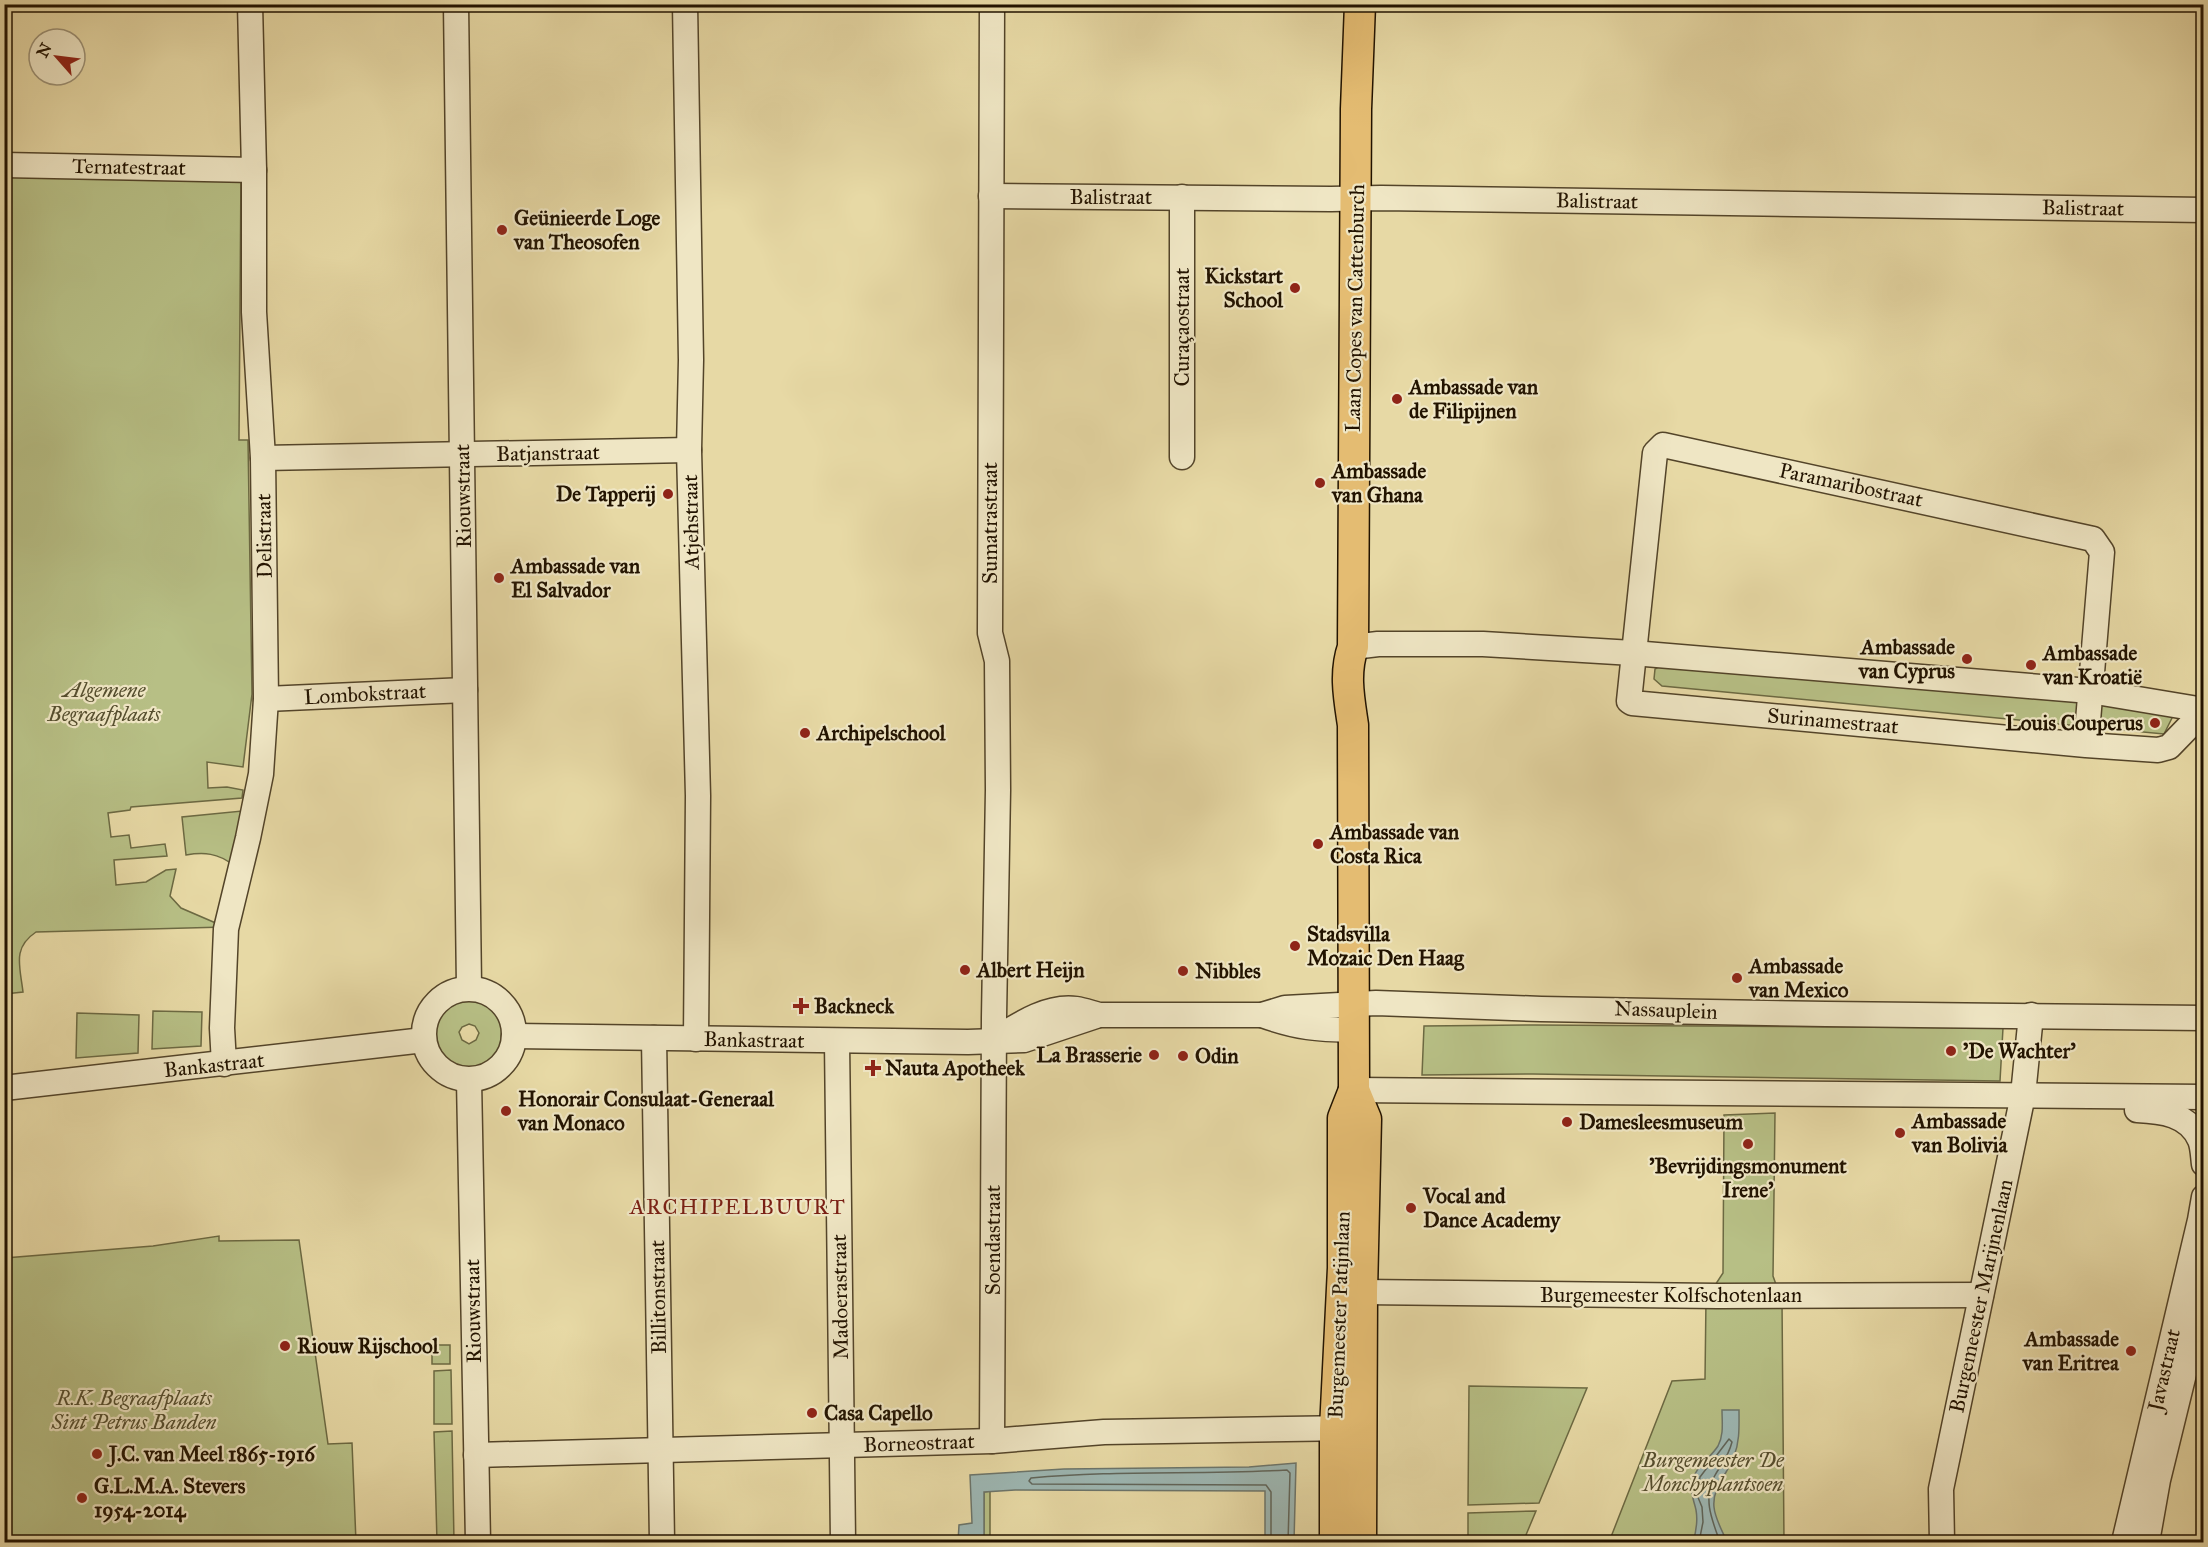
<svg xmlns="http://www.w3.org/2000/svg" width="2208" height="1547" viewBox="0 0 2208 1547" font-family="'IM FELL Great Primer',serif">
	<rect width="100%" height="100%" fill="#e7d9a5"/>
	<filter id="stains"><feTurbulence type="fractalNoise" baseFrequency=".00333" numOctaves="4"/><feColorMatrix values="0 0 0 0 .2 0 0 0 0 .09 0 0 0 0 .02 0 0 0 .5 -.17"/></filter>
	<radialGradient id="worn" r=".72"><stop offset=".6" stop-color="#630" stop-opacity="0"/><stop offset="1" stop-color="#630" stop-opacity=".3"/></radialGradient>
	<g fill="#b7bf85" stroke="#6c6942" stroke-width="1.5" fill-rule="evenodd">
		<path d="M5,165L241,169L239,440H248L252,694L243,767L207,762L208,788L227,787L243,790L242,798L131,807L130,810L108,813L111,837L129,835L131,848L165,844L167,856L114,860L116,885L146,882L166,870L176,869L170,896L181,908L225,927L36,932C12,948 20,966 23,992L5,994L4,922C11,913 12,905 4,896Z"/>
		<polygon points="1666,663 2161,710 2172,718 2164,734 1662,686 1654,679 1655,669"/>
		<path d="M252,810L233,865C218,853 204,852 186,855L182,817Z"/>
		<path d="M467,998C525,1002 509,1080 460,1066C451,1064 443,1057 439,1050C426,1025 444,1004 467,998ZM469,1024L475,1026L479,1033L476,1040L469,1044L462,1040L459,1032L462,1027Z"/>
		<polygon points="153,1011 202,1012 201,1046 152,1049"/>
		<polygon points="77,1013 139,1015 138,1053 76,1058"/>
		<polygon points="1535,1025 2003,1028 2000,1081 1533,1074 1422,1075 1424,1026"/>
		<polygon points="1775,1113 1773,1276 1782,1301 1784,1542 1609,1542 1672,1381 1705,1379 1706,1299 1723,1273 1724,1115"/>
		<polygon points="219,1236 219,1241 299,1240 328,1444 352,1443 356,1542 5,1542 5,1258 153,1246"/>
		<rect x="432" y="1345" width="18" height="19"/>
		<polygon points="451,1370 452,1424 434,1424 434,1371"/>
		<polygon points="1469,1386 1587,1388 1539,1503 1468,1505"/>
		<polygon points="452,1431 454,1542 437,1542 434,1432"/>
		<polygon points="990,1491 990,1539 993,1542 984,1542 984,1492"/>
		<polygon points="1536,1511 1523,1542 1468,1542 1468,1513"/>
	</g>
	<g fill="#9db7b3" stroke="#6c756b" stroke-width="1.5">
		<path d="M1722,1410H1739C1739,1426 1740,1441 1734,1456C1728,1474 1712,1487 1714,1507C1715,1519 1723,1532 1727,1542H1693C1696,1532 1698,1521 1696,1510C1694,1500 1690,1494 1692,1484C1694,1467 1709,1460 1718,1446C1724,1435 1722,1422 1722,1410Z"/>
		<polygon points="1296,1463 1294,1542 1265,1542 1265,1491 1015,1490 984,1492 984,1542 958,1542 959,1525 972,1523 970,1475 1064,1469 1249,1467"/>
	</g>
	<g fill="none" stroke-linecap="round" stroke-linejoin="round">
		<g stroke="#60655a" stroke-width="1.5">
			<path d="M1271,1542V1492L1266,1485L1032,1484L1029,1481L1031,1478C1116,1470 1202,1475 1287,1470L1290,1473L1288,1542"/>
			<path d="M1699,1542L1703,1522L1702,1507L1697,1495L1700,1477L1729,1439L1732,1442C1728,1458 1721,1464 1714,1477C1703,1500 1712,1520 1720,1542"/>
		</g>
		<defs>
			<g id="minor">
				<polyline points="456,4 469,987"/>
				<polyline points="685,4 691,360 689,450 698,796 696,1039"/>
				<polyline points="4,165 254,170"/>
				<polyline points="991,196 1331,199 1381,198 2204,210"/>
				<polyline points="1182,457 1182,197"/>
				<polyline points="263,458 689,450"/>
				<polyline points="1353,647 1378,644 1483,644 1633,653 2090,691 2204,710"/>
				<polyline points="266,699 465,690"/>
				<polyline points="2086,745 2102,552 2093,539 1663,445 1655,453 1629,701 1632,703 2086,745 2158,750 2169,747 2204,711"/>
				<circle cx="469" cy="1034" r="45"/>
				<path d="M1262,1015C1298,1028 1317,1029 1354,1030"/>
				<polyline points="514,1036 968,1042 1024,1040 1096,1016"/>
				<polyline points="654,1038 662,1542"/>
				<path d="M994,1040C1018,1025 1047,1005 1076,1009C1084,1010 1091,1013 1099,1015H1262L1285,1008L1376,1003L1541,1009L1826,1014L2204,1018"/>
				<polyline points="837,1041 843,1542"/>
				<polyline points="224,1064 222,1028 226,929 248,838 261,774 266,699 263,458 254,312 254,170 250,4"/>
				<polyline points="469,1080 478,1542"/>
				<polyline points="4,1088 424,1040"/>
				<polyline points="1354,1090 2204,1097"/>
				<path d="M2137,1110C2161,1111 2189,1114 2200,1140C2203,1147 2203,1157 2204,1164"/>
				<polyline points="1362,1292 1718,1296 1981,1295"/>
				<polyline points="992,1441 994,1017 998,790 997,661 990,633 992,4"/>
				<polyline points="476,1455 992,1441 1104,1432 1353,1428"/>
				<polyline points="1942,1542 1941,1489 2023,1095 2031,1015"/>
				<polyline points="2124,1542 2200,1220 2204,1197"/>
				<polyline points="2147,1542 2158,1480 2204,1292"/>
			</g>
			<g id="major">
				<path d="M1360,4L1356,109L1353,647C1344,673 1349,698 1353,725L1354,1090L1366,1119L1362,1292L1361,1542"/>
				<polyline points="1335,1542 1335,1429 1343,1268 1343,1118 1354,1090"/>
			</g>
		</defs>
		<use href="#minor" stroke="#534429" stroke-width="27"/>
		<use href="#major" stroke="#221300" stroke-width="33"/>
		<use href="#minor" stroke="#efe6c4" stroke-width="24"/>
		<use href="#major" stroke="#e4bc72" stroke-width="30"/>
	</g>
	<g fill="#8f2418" stroke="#efe6c4" stroke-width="2">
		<circle cx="502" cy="230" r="6"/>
		<circle cx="1295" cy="288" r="6"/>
		<circle cx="1397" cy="399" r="6"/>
		<circle cx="1320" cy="483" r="6"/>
		<circle cx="668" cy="494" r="6"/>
		<circle cx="499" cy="578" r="6"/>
		<circle cx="1967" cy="659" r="6"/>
		<circle cx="2031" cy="665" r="6"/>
		<circle cx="2155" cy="723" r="6"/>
		<circle cx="805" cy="733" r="6"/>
		<circle cx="1318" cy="844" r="6"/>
		<circle cx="1295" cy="946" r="6"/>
		<circle cx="965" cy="970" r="6"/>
		<circle cx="1183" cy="971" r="6"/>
		<circle cx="1737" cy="978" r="6"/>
		<path d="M798 997h6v6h6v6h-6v6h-6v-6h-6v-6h6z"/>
		<circle cx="1951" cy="1051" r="6"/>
		<circle cx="1154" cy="1055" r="6"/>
		<circle cx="1183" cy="1056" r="6"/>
		<path d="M870 1059h6v6h6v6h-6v6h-6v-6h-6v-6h6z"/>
		<circle cx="506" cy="1111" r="6"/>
		<circle cx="1567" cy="1122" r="6"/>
		<circle cx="1900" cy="1133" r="6"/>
		<circle cx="1748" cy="1144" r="6"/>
		<circle cx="1411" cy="1208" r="6"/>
		<circle cx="285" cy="1346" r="6"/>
		<circle cx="2131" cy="1351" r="6"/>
		<circle cx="812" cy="1413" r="6"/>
		<circle cx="97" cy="1454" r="6"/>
		<circle cx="82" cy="1498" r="6"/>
	</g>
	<g text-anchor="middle" stroke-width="4.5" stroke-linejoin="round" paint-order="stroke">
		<g font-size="21" fill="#221300" stroke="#efe6c4">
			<text transform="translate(129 167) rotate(1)" y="7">Ternatestraat</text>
			<text x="1111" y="204">Balistraat</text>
			<text transform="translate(1597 201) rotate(1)" y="7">Balistraat</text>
			<text transform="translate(2083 208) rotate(1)" y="7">Balistraat</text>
			<text transform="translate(1355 308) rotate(-89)" y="7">Laan Copes van Cattenburch</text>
			<text transform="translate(1182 327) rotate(-90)" y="7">Curaçaostraat</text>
			<text transform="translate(548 453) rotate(-1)" y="7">Batjanstraat</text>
			<text transform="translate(1851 485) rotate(12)" y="7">Paramaribostraat</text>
			<text transform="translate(463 496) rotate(-91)" y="7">Riouwstraat</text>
			<text transform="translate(691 522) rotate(-91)" y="7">Atjehstraat</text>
			<text transform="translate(990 523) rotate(-90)" y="7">Sumatrastraat</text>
			<text transform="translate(264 536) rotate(-91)" y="7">Delistraat</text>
			<text transform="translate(365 694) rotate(-3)" y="7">Lombokstraat</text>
			<text transform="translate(1833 721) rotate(5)" y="7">Surinamestraat</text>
			<text transform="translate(1666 1010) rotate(2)" y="7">Nassauplein</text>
			<text transform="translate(754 1040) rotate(1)" y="7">Bankastraat</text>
			<text transform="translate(214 1065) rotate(-6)" y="7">Bankastraat</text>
			<text transform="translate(993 1240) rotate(-90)" y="7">Soendastraat</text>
			<text x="1671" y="1302">Burgemeester Kolfschotenlaan</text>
			<text transform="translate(1981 1296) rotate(-78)" y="7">Burgemeester Marijnenlaan</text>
			<text transform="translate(658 1297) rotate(-91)" y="7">Billitonstraat</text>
			<text transform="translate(840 1297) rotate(-91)" y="7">Madoerastraat</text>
			<text transform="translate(473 1311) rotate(-91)" y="7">Riouwstraat</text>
			<text transform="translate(1339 1315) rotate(-88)" y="7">Burgemeester Patijnlaan</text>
			<text transform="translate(2164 1370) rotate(-77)" y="7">Javastraat</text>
			<text transform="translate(919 1443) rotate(-2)" y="7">Borneostraat</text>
		</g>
		<g font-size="21" font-weight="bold" fill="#221300" stroke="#efe6c4" text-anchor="start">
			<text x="514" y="225">Geünieerde Loge<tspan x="514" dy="24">van Theosofen</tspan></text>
			<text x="1283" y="283" text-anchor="end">Kickstart<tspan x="1283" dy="24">School</tspan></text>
			<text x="1409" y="394">Ambassade van<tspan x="1409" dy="24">de Filipijnen</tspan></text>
			<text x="1332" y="478">Ambassade<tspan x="1332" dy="24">van Ghana</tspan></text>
			<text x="656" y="501" text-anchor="end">De Tapperij</text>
			<text x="511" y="573">Ambassade van<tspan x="511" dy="24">El Salvador</tspan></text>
			<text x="1955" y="654" text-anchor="end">Ambassade<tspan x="1955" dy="24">van Cyprus</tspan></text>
			<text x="2043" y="660">Ambassade<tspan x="2043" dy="24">van Kroatië</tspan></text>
			<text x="2143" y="730" text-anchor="end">Louis Couperus</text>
			<text x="817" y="740">Archipelschool</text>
			<text x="1330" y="839">Ambassade van<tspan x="1330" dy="24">Costa Rica</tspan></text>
			<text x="1307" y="941">Stadsvilla<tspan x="1307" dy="24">Mozaic Den Haag</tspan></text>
			<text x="1749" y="973">Ambassade<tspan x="1749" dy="24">van Mexico</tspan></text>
			<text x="977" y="977">Albert Heijn</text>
			<text x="1195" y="978">Nibbles</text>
			<text x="814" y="1013">Backneck</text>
			<text x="1963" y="1058">'De Wachter'</text>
			<text x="1142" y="1062" text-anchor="end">La Brasserie</text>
			<text x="1195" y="1063">Odin</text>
			<text x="885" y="1075">Nauta Apotheek</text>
			<text x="518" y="1106">Honorair Consulaat-Generaal<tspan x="518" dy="24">van Monaco</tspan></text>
			<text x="1912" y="1128">Ambassade<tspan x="1912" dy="24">van Bolivia</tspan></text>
			<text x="1579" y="1129">Damesleesmuseum</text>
			<text x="1748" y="1173" text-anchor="middle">'Bevrijdingsmonument<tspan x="1748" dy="24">Irene'</tspan></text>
			<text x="1423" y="1203">Vocal and<tspan x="1423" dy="24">Dance Academy</tspan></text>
			<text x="2119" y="1346" text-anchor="end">Ambassade<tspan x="2119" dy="24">van Eritrea</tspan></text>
			<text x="297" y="1353">Riouw Rijschool</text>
			<text x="824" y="1420">Casa Capello</text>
			<text x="109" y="1461">J.C. van Meel 1865-1916</text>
			<text x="94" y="1493">G.L.M.A. Stevers<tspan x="94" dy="24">1954-2014</tspan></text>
		</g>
		<g font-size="21" font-style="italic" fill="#564f2f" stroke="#efe6c4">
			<text x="104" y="697">Algemene<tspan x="104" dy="24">Begraafplaats</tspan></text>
			<text x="134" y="1405">R.K. Begraafplaats<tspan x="134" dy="24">Sint Petrus Banden</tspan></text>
			<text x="1713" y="1467">Burgemeester De<tspan x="1713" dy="24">Monchyplantsoen</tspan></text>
		</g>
		<g font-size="22" letter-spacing="1.5" fill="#7a1f14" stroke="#efe6c4">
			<text x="738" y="1214">ARCHIPELBUURT</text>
		</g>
	</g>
	<rect width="2208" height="1547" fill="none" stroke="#e7d9a5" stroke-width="24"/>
	<rect x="6" y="6" width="2196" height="1535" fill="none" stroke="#221300" stroke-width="3"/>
	<rect x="12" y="12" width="2184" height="1523" fill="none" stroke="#221300" stroke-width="1.5"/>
	<g transform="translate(57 57) rotate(298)"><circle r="28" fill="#efe6c4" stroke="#9d9276" stroke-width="1.5"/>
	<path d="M0-4.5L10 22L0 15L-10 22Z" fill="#8f2418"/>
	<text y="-9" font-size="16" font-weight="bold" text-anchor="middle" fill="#221300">N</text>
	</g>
	<rect width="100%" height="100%" filter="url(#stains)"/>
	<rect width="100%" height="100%" fill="url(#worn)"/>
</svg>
